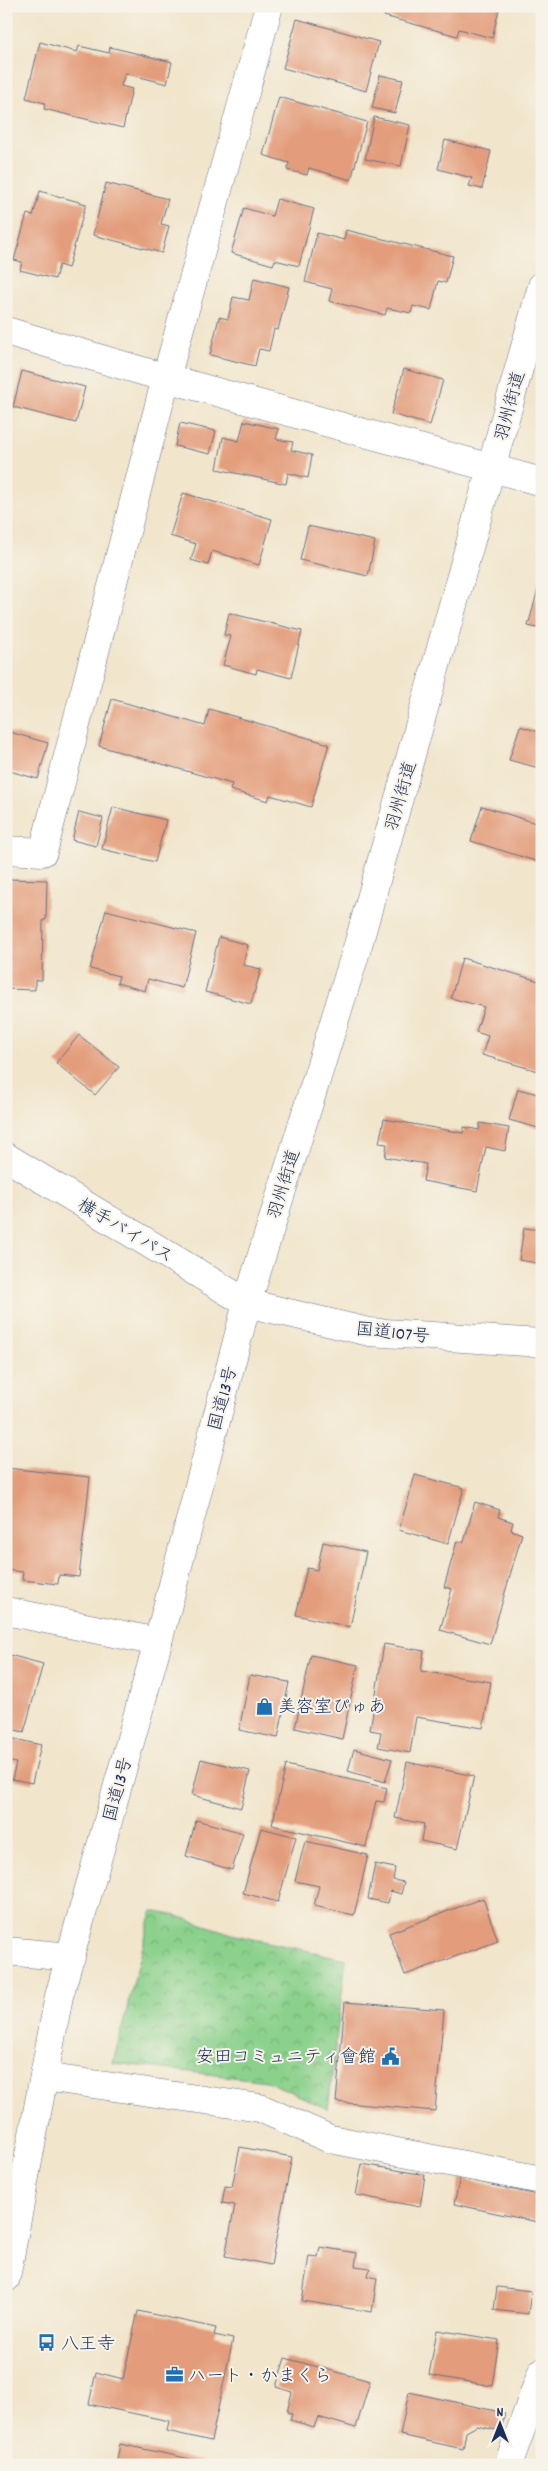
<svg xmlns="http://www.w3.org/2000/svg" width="548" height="2471" viewBox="0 0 548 2471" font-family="Dekko,'Klee One',sans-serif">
	<defs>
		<pattern id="park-crowns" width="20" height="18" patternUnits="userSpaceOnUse" patternTransform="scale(1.25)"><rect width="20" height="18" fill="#8bd18c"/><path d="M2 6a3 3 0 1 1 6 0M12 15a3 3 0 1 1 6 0" fill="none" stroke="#71aa76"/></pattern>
	</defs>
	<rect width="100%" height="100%" fill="#f7f3e8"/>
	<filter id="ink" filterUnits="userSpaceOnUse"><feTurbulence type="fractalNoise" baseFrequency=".02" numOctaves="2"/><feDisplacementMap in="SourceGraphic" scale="10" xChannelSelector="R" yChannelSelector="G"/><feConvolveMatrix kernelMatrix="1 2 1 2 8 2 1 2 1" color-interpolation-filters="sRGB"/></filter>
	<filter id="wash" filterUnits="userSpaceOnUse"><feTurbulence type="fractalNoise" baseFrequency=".0096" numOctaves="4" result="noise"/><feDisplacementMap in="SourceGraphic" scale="20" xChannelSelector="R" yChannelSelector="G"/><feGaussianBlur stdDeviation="1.12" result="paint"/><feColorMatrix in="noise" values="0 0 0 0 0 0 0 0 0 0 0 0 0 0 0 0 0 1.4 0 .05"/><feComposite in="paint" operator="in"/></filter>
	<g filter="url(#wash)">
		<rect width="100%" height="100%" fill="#f1e5cb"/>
		<polygon fill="url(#park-crowns)" stroke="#538075" points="152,1911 177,1916 235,1935 346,1959 328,2109 267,2081 113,2063"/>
		<g id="blocks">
			<g fill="#e39d7b">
				<polygon points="386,6 500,6 492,38 459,29 457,36 384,16"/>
				<polygon points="297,19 379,42 366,91 283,68"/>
				<polygon points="40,42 77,52 79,46 109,53 110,47 172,62 167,84 125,73 121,86 132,89 123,128 44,109 45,103 26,98"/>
				<polygon points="380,75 403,80 395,113 372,108"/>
				<polygon points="279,97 367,122 351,180 309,168 307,175 287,170 289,163 263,155"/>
				<polygon points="374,117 410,125 401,166 365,159"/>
				<polygon points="445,140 491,151 482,189 469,186 472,178 438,169"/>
				<polygon points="106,183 168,199 161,224 169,226 162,253 93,235"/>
				<polygon points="40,191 86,204 68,268 59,265 55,279 20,270 22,262 14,260 27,214 33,216"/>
				<polygon points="277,199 314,209 299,266 275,260 273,265 231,253 244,208 272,216"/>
				<polygon points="346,230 453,256 446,283 438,281 431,310 413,306 411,313 387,308 385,315 329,301 332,289 305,282 317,233 344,240"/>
				<polygon points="254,278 289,287 278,330 274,329 269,351 259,349 255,366 210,355 219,317 228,319 233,297 249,300"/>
				<polygon points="404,369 443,380 430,425 391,414"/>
				<polygon points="22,371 85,387 76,423 13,407"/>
				<polygon points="244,421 279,429 276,439 293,442 291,450 312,455 308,478 288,473 286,484 217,469 223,437 239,441"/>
				<polygon points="180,423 216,431 210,454 175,446"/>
				<polygon points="183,493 272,519 259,565 212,551 208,565 191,560 196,544 170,536"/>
				<polygon points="308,526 375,541 368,576 300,560"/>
				<polygon points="541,578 542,578 542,629 528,626"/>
				<polygon points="229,613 302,631 291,678 257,669 256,674 223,665 231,636 224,635"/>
				<polygon points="112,699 205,726 209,709 329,744 311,807 270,795 268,801 230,790 232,784 99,746"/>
				<polygon points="520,726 542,733 542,761 539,768 509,760"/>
				<polygon points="6,731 48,743 38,779 6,770"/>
				<polygon points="482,806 542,825 542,863 471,841"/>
				<polygon points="113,807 166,820 155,862 102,849"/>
				<polygon points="79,812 103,818 96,846 72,840"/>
				<polygon points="6,879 47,880 46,920 43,920 42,980 35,980 35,990 6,989"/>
				<polygon points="106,910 196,933 182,988 148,979 145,991 117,983 119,976 90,969"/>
				<polygon points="219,937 248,945 243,965 261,969 251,1004 205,992"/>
				<polygon points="462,958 542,982 542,1058 538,1071 482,1055 488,1036 476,1032 484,1007 451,998"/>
				<polygon points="79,1035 119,1067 95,1095 56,1063"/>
				<polygon points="518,1089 542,1095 542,1129 509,1120"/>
				<polygon points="384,1119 463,1133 464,1127 479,1130 480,1123 509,1128 505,1151 486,1147 477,1191 423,1181 426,1164 385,1157 387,1144 379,1143"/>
				<polygon points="524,1228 542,1230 542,1264 519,1260"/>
				<polygon points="7,1468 90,1477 79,1577 59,1575 58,1584 22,1580 23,1572 6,1570"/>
				<polygon points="415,1475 464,1488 448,1544 399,1530"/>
				<polygon points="475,1502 500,1510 498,1517 513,1522 511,1530 522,1534 490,1644 440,1630 452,1589 444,1587 457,1541 464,1542"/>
				<polygon points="323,1542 366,1552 350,1627 296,1615 307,1568 317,1570"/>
				<polygon points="384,1644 424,1651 421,1671 491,1682 483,1728 416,1717 410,1753 378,1747 381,1732 370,1730"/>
				<polygon points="6,1654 43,1664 24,1732 6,1728"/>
				<polygon points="311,1655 358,1665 342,1739 295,1728"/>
				<polygon points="250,1675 289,1682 278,1738 239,1730"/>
				<polygon points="6,1737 41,1745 32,1783 12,1779 16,1763 6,1761"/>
				<polygon points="354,1749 392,1759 385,1782 348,1771"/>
				<polygon points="201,1759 250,1771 241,1808 192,1795"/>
				<polygon points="407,1762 474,1776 457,1849 421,1841 424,1824 395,1818"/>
				<polygon points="286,1765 387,1788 384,1802 376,1801 366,1847 272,1825"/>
				<polygon points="196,1820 243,1833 232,1870 186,1856"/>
				<polygon points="261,1828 296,1837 278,1902 243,1893"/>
				<polygon points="305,1841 368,1855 354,1915 314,1906 319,1886 295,1881"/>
				<polygon points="375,1864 395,1868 393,1880 404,1882 401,1894 391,1891 388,1903 368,1899"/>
				<polygon points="483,1898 498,1941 405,1975 389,1933"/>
				<polygon points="345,2002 444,2010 435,2111 336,2102"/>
				<polygon points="240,2147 292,2157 271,2265 225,2256 235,2205 222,2203 225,2186 232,2187"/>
				<polygon points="362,2164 425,2175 420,2207 356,2195"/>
				<polygon points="460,2178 542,2196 542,2223 454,2204"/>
				<polygon points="320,2247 357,2253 355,2266 370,2268 368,2276 377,2278 372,2312 302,2301 309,2256 318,2257"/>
				<polygon points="497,2287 531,2291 528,2314 494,2310"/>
				<polygon points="138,2311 216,2328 214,2335 233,2339 211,2441 167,2431 169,2421 89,2404 96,2372 123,2379"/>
				<polygon points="437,2330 499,2340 492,2386 429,2375"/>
				<polygon points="285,2358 370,2381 356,2428 318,2417 314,2427 290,2420 292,2414 287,2412 292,2392 276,2387"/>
				<polygon points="409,2392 505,2413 501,2431 477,2426 466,2432 463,2449 400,2435"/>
				<polygon points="120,2444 209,2463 209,2465 116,2465"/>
			</g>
		</g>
	</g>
	<g filter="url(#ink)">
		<use href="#blocks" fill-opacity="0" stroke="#666f84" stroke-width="1"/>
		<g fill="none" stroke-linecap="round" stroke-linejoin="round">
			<defs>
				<g id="street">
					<polyline points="6,331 166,378 542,482"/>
					<polyline points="6,850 43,852 166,378 269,6"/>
					<polyline points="6,1611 158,1642"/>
					<polyline points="6,1951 71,1957"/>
					<polyline points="44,2077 260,2108 330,2139 542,2180"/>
					<polyline points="508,2465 542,2372"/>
				</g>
				<polyline id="secondary" points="247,1303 358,945 542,286"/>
				<g id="highway">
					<polyline points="6,1157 247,1303 369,1332 542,1343"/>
					<polyline points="6,2278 59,1996 158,1642 247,1303"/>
				</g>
			</defs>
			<use href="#street" stroke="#666f84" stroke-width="29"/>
			<use href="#secondary" stroke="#666f84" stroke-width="29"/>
			<use href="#highway" stroke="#666f84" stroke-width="29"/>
			<use href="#street" stroke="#fff" stroke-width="28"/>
			<use href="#secondary" stroke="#fff" stroke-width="28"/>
			<use href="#highway" stroke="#fff" stroke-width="28"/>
		</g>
	</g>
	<defs>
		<symbol id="shop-bare" viewBox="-9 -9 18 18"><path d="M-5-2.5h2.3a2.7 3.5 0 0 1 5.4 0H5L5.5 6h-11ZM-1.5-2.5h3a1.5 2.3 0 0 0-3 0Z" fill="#1f6fb2" stroke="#f7f3e8" stroke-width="2.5" paint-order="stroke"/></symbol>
		<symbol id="civic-bare" viewBox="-9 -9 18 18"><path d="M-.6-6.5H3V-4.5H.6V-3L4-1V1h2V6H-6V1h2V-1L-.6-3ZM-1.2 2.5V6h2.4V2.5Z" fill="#1f6fb2" stroke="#f7f3e8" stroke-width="2.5" paint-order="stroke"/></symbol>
		<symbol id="bus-bare" viewBox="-9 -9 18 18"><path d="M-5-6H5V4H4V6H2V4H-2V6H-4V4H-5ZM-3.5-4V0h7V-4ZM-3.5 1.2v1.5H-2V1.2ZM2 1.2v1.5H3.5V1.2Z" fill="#1f6fb2" stroke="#f7f3e8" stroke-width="2.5" paint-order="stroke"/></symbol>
		<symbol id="office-bare" viewBox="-9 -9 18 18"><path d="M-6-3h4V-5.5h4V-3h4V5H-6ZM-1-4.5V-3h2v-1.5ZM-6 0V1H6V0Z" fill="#1f6fb2" stroke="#f7f3e8" stroke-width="2.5" paint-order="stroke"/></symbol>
	</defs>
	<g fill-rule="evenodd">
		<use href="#shop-bare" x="252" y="1694" width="25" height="25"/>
		<use href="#civic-bare" x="378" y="2044" width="25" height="25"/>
		<use href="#bus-bare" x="34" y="2330" width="25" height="25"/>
		<use href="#office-bare" x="162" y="2362" width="25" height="25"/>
	</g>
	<g text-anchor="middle" stroke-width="4" stroke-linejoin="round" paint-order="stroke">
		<g font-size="18" fill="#1b2f5e" stroke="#f7f3e8">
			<text transform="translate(509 406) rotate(-75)" y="6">羽州街道</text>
			<text transform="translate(400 796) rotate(-74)" y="6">羽州街道</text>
			<text transform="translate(283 1184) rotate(-73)" y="6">羽州街道</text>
			<text transform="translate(126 1230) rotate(31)" y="6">横手バイパス</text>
			<text transform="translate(393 1332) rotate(6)" y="6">国道107号</text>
			<text transform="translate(222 1398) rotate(-75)" y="6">国道13号</text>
			<text transform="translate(117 1789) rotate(-75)" y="6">国道13号</text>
		</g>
		<g font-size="18" fill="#1b2f5e" stroke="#f7f3e8" text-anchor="start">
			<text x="278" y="1712">美容室ぴゅあ</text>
			<text x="376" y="2062" text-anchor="end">安田コミュニティ會館</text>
			<text x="61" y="2349">八王寺</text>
			<text x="188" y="2381">ハート・かまくら</text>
		</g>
	</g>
	<rect width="548" height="2471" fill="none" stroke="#f7f3e8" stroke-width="25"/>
	<g transform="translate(500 2424)" stroke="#f7f3e8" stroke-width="4" paint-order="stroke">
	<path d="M0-4L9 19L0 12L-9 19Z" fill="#1b2f5e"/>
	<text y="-8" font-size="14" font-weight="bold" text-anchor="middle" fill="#1b2f5e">N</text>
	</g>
</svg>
